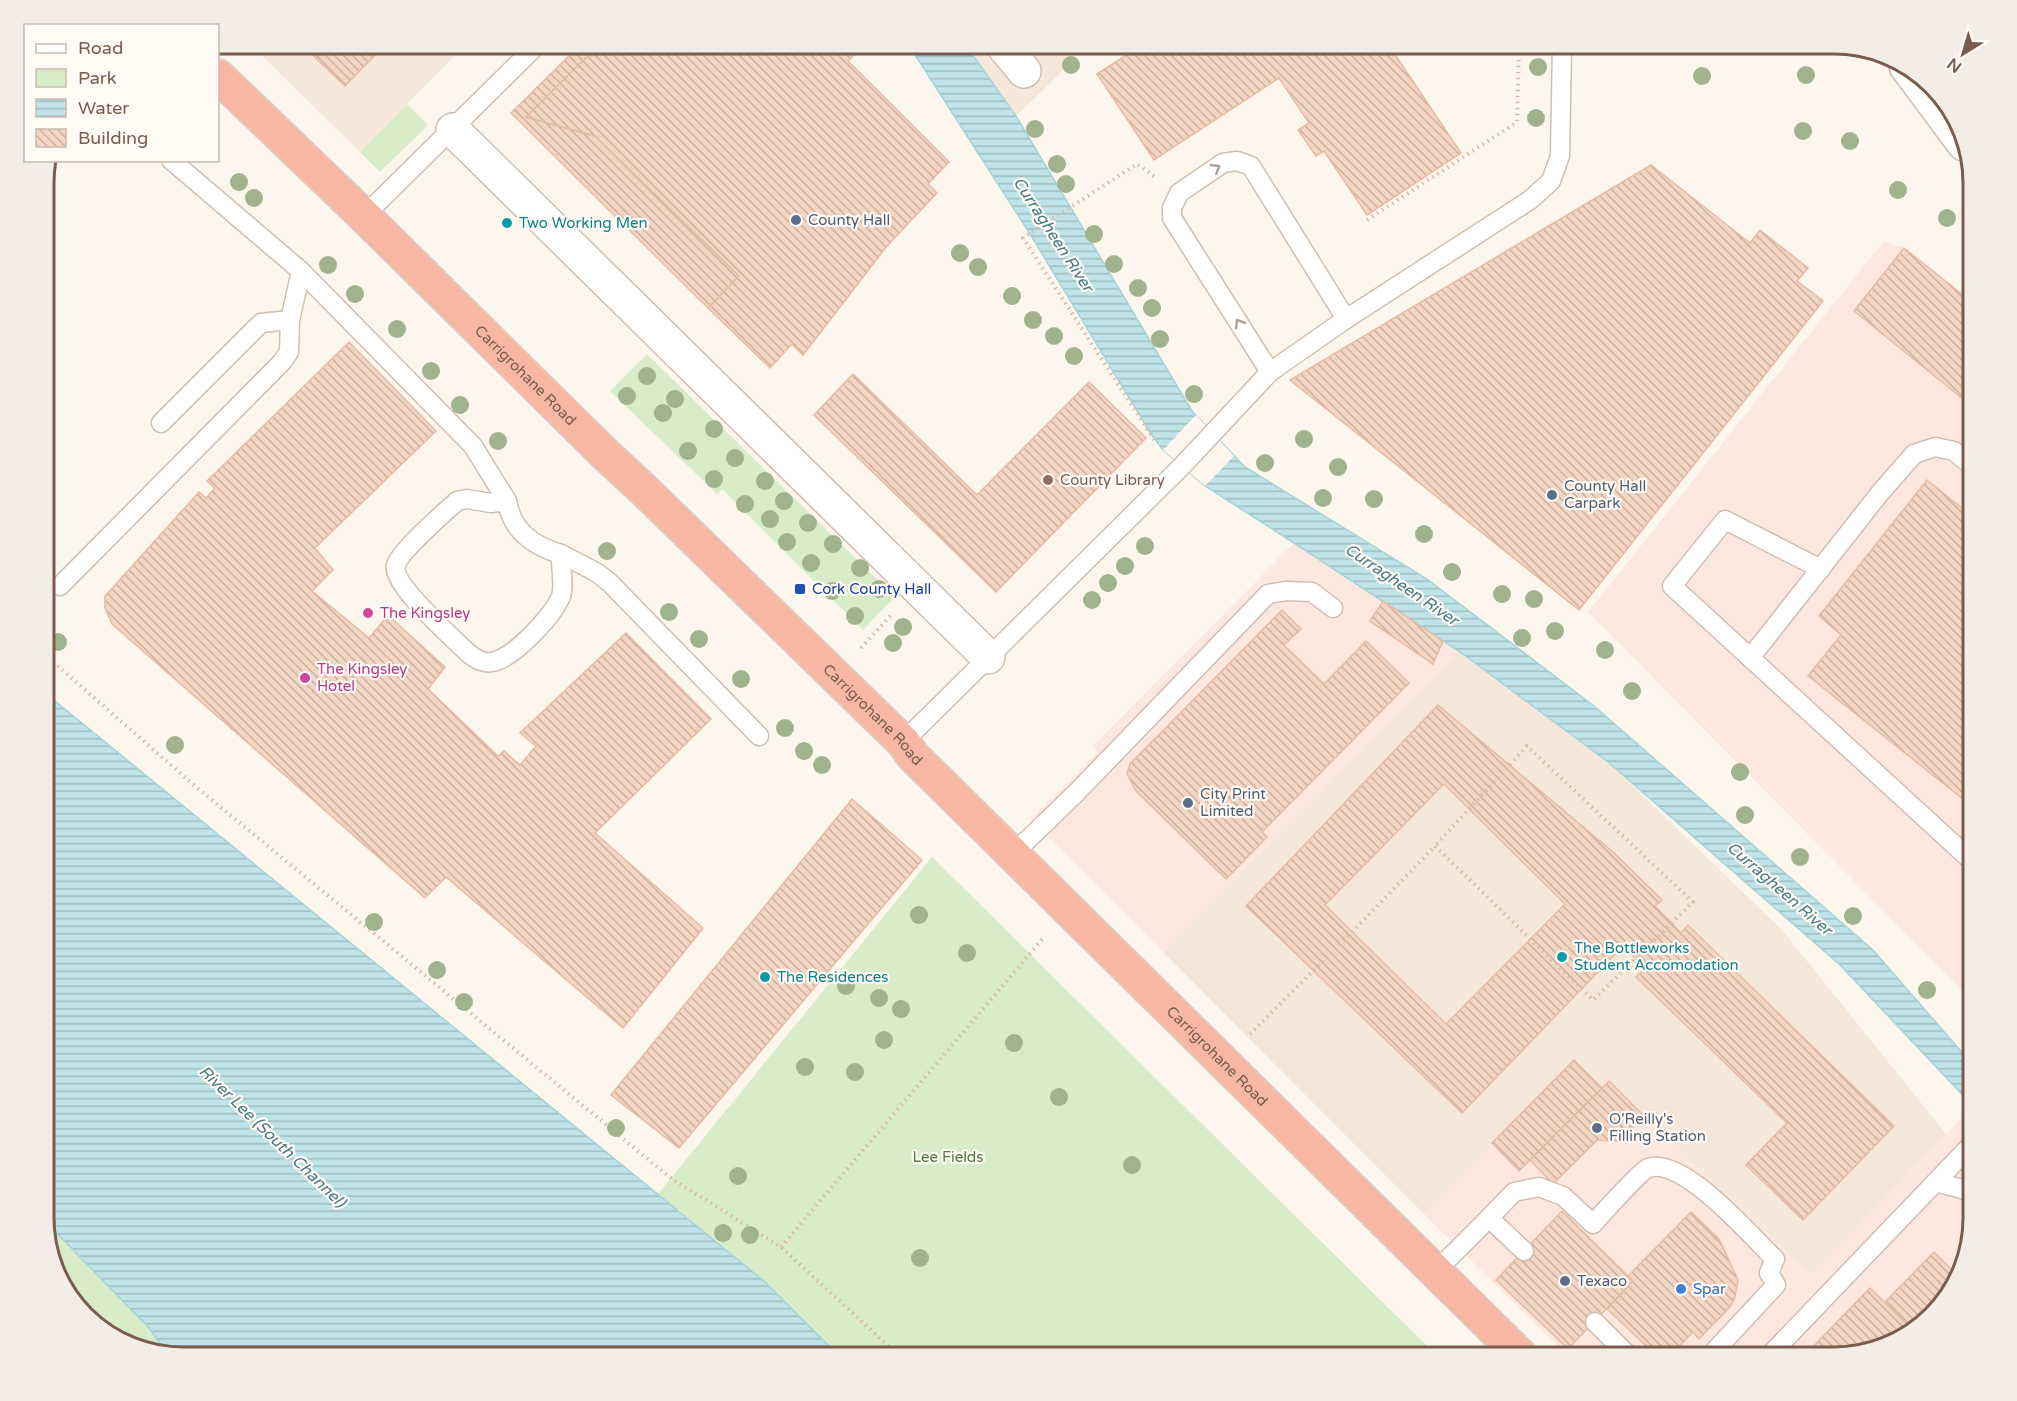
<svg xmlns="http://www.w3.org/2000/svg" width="2017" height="1401" viewBox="0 0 2017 1401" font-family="'Varela Round',sans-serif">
	<defs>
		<pattern id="water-rules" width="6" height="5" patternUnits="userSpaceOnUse" patternTransform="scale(1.5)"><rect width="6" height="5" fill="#bfe3e8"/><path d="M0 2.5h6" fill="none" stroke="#a0bbbe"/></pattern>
		<pattern id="building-back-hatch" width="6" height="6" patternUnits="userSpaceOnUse" patternTransform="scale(1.5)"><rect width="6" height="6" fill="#f3d5c3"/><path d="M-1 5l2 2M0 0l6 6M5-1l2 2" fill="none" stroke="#cab0a1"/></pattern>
	</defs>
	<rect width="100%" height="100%" fill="#fdf6ec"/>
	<g fill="#f5e8da">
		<polygon points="250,44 466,44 360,152"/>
		<polygon points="965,44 1090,44 1016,116"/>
		<polygon points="1460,652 1608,762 1782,930 1947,1135 1810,1274 1644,1116 1602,1088 1574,1060 1424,1214 1163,952"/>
	</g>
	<g fill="#fde8e0">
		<polygon points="1884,241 1904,248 1973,303 1973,1001 1588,612"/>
		<polygon points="1294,543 1460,652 1163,952 1031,819 1098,752 1093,746"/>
		<polygon points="1574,1060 1602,1088 1644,1116 1810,1274 1973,1107 1973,1218 1950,1296 1896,1343 1834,1357 1569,1357 1424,1214"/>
	</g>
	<g fill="#d8ecc9">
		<polygon points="407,104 428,125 380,172 360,152"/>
		<polygon points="647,354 895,597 863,630 722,489 717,494 610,391"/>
		<polygon points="932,857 1438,1357 840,1357 765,1282 658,1194"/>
		<polygon points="44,1220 149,1328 166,1352 105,1334 62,1287 44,1227"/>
	</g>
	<g fill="url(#water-rules)" stroke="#a5d3da" stroke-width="1.5">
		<polygon points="908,44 965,44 1016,116 1192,411 1245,467 1427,579 1594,706 1873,950 1973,1065 1973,1106 1840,965 1608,762 1460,652 1294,543 1205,486 1163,450 1151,434 1030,234"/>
		<polygon points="44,692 765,1282 840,1357 183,1357 166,1352 149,1328 44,1220"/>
	</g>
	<polygon fill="#fdf6ec" points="1196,415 1234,456 1205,486 1163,450"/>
	<g fill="url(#building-back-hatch)" stroke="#e6bba3" stroke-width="1.5" fill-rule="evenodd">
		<polygon points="301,44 376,44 381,49 345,86"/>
		<polygon points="581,44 600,44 526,117 595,136 739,276 708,308 511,113"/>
		<polygon points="600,44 851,44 858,51 848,61 949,162 928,184 937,193 887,246 803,355 792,344 770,368 708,308 739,276 595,136 526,117"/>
		<polygon points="1143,44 1228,44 1231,49 1239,44 1388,44 1461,153 1367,215 1324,151 1316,156 1298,130 1309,123 1279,78 1154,160 1097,74"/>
		<polygon points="1651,165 1750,243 1760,230 1808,268 1797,281 1823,301 1579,610 1290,380"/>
		<polygon points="1904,248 1973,303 1973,407 1854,311"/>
		<polygon points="349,342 436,431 315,548 333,570 312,591 369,638 388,615 445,667 428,689 498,756 504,751 520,765 536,746 520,733 626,633 711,719 595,833 703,928 623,1028 446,877 425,898 112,624 105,608 105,596 199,492 206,498 215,488 207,481"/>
		<polygon points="853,374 977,495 1089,382 1146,438 996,592 814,415"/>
		<polygon points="1927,480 1973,517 1973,807 1808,676 1841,635 1819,616"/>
		<polygon points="1383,601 1443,641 1433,664 1370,621"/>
		<polygon points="1282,610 1301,629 1284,645 1324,684 1366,641 1409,683 1262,832 1267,837 1226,879 1136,791 1127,774 1130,764"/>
		<path d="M1438,705L1613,852L1662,900L1655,906L1681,933L1688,925L1894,1126L1803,1220L1746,1165L1787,1123L1636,977L1645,968L1623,946L1462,1113L1246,906ZM1444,784L1565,904L1446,1024L1325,905Z"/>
		<polygon points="852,799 922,860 679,1148 611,1095"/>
		<polygon points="1574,1060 1602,1088 1519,1171 1492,1143"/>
		<polygon points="1609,1081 1644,1116 1618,1141 1597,1140 1553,1184 1530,1160"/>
		<polygon points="1562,1211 1633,1281 1568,1349 1496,1280"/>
		<polygon points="1691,1212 1719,1239 1738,1280 1735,1297 1730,1307 1699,1339 1693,1332 1669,1357 1658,1357 1607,1309 1633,1281 1628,1276"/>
		<polygon points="1934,1252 1956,1274 1950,1296 1912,1329 1885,1302"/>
		<polygon points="1870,1288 1912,1329 1896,1343 1834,1357 1803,1357"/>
	</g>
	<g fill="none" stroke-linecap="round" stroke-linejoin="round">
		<defs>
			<g id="lane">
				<polyline points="364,216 538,44"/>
				<polyline points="301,271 473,446 507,501"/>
				<polyline points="1270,372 1172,218 1172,208 1179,193 1223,163 1237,161 1251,166 1346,319"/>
				<polyline points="161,423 261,323 290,320"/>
				<path d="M467,499L491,503L507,501C512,531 533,546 561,554C560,567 565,585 561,596C554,615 513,659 492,662C482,664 474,658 467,652C452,637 391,584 396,565C400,551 444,513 457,501Z"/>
				<polyline points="561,554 596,572 609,582 759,736"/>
				<polyline points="1821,569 1725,520 1672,586 1973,862"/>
				<polyline points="60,586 282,362 289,352 290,320 301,271 171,160"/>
				<polyline points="1750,658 1880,493 1914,454 1935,447 1954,451 1973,467"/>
				<polyline points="903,742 1182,466 1270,372 1346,319 1530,200 1551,181 1560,156 1562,44"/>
				<polyline points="1012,855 1077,792 1268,594 1286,591 1312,592 1333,608"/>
				<polyline points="1936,1182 1973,1192"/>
				<path d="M1489,1218L1514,1192L1539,1187L1563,1196L1593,1224C1602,1214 1641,1171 1648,1168C1683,1156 1751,1236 1775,1259L1769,1273L1776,1285L1709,1357"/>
				<polyline points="1435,1272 1489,1218 1524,1251"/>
				<polyline points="1595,1322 1630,1357"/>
				<polyline points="1768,1357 1973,1143"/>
			</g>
			<g id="street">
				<polyline points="1002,44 1024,71"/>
				<polyline points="1906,66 1964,144"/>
				<polyline points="453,130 988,657"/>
			</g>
			<g id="highway">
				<path id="s1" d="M218,76L364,216L604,453L645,491L903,742L913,756L1522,1357"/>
			</g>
		</defs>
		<use href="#lane" stroke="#d1beb0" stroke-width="21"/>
		<use href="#street" stroke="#d1beb0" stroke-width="36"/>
		<use href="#highway" stroke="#dad1cd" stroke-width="36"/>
		<g stroke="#d9b8a5" stroke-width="4" stroke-dasharray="1.5 4.5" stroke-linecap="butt">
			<polyline points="1154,176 1137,164 1023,238 1155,441"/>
			<polyline points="1367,220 1517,122 1519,44"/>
			<polyline points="861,648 892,614"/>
			<polyline points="44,654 195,786 672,1179 781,1247 900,1357"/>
			<polyline points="1250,1034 1353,931 1435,846 1593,1000 1693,902 1527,746 1435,846"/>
			<polyline points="781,1247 1044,937"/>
		</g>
		<use href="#lane" stroke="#fff" stroke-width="18"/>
		<use href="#street" stroke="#fff" stroke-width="33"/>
		<use href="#highway" stroke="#f7b7a3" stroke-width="33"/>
	</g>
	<g fill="#a0b28e">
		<circle cx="1071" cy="65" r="9"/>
		<circle cx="1538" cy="67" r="9"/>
		<circle cx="1806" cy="75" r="9"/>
		<circle cx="1702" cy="76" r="9"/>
		<circle cx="1536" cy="118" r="9"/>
		<circle cx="1035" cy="129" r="9"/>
		<circle cx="1803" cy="131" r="9"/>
		<circle cx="1850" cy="141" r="9"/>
		<circle cx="1057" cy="164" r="9"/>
		<circle cx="239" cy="182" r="9"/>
		<circle cx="1066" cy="184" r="9"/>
		<circle cx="1898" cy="190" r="9"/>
		<circle cx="254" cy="198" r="9"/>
		<circle cx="1947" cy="218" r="9"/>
		<circle cx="1094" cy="234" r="9"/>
		<circle cx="960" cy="253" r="9"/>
		<circle cx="1114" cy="264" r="9"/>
		<circle cx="328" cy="265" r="9"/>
		<circle cx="978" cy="267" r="9"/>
		<circle cx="1138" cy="288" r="9"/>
		<circle cx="355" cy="294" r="9"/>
		<circle cx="1012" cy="296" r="9"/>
		<circle cx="1152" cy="308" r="9"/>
		<circle cx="1033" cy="320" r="9"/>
		<circle cx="397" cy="329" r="9"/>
		<circle cx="1054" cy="336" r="9"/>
		<circle cx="1160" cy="339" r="9"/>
		<circle cx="1074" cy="356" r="9"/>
		<circle cx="431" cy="371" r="9"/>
		<circle cx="647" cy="376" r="9"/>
		<circle cx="1194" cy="394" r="9"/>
		<circle cx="627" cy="396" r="9"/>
		<circle cx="675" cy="399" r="9"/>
		<circle cx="460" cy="405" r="9"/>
		<circle cx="663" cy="413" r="9"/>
		<circle cx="714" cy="429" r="9"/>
		<circle cx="1304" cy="439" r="9"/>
		<circle cx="498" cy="441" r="9"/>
		<circle cx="688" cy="451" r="9"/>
		<circle cx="735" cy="458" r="9"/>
		<circle cx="1265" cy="463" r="9"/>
		<circle cx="1338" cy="467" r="9"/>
		<circle cx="714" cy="479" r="9"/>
		<circle cx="765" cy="481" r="9"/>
		<circle cx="1323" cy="498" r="9"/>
		<circle cx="1374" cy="499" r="9"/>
		<circle cx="784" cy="501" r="9"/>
		<circle cx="745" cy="504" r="9"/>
		<circle cx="770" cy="519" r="9"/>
		<circle cx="808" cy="523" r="9"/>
		<circle cx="1424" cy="534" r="9"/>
		<circle cx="787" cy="542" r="9"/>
		<circle cx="833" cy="544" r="9"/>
		<circle cx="1145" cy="546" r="9"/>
		<circle cx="607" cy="551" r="9"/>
		<circle cx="811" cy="563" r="9"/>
		<circle cx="1125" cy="566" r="9"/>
		<circle cx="860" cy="568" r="9"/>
		<circle cx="1452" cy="572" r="9"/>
		<circle cx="1108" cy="583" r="9"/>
		<circle cx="879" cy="589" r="9"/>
		<circle cx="832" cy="591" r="9"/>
		<circle cx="1502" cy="594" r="9"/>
		<circle cx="1534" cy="599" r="9"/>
		<circle cx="1092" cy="600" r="9"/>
		<circle cx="669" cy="612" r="9"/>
		<circle cx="855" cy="616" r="9"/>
		<circle cx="903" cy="627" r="9"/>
		<circle cx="1555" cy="631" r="9"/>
		<circle cx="1522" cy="638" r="9"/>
		<circle cx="699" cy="639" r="9"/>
		<circle cx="58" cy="642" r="9"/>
		<circle cx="893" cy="643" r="9"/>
		<circle cx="1605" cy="650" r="9"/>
		<circle cx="741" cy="679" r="9"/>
		<circle cx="1632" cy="691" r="9"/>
		<circle cx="785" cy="728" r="9"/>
		<circle cx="175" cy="745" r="9"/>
		<circle cx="804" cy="751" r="9"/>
		<circle cx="822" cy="765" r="9"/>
		<circle cx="1740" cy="772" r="9"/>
		<circle cx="1745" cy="815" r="9"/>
		<circle cx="1800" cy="857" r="9"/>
		<circle cx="919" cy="915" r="9"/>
		<circle cx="1853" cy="916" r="9"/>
		<circle cx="374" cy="922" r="9"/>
		<circle cx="967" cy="953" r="9"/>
		<circle cx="437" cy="970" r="9"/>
		<circle cx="846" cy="986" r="9"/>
		<circle cx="1927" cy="990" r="9"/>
		<circle cx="879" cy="998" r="9"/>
		<circle cx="464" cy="1002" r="9"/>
		<circle cx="901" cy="1009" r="9"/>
		<circle cx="884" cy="1040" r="9"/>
		<circle cx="1014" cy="1043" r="9"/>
		<circle cx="805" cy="1067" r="9"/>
		<circle cx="855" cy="1072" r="9"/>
		<circle cx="1059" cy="1097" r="9"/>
		<circle cx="616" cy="1128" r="9"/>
		<circle cx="1132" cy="1165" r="9"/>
		<circle cx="738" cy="1176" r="9"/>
		<circle cx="723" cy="1233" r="9"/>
		<circle cx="750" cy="1235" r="9"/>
		<circle cx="920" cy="1258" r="9"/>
	</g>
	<defs><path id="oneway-chevron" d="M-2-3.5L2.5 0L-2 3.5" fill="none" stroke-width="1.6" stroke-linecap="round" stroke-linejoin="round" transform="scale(1.5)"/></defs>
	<g stroke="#af9d94">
		<use href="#oneway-chevron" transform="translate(1216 168) rotate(-32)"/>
		<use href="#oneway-chevron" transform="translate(1239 323) rotate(-122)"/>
	</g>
	<g fill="#5c6f8a" stroke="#fffaf3" stroke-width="2">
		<circle cx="796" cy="220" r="6"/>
		<circle cx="1552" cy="495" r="6"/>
		<circle cx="1188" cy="803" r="6"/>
		<circle cx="1597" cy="1128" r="6"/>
		<circle cx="1565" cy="1281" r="6"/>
	</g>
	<g fill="#0f9aa8" stroke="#fffaf3" stroke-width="2">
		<circle cx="507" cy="223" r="6"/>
		<circle cx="1562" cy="957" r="6"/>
		<circle cx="765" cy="977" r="6"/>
	</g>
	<circle fill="#8d6e63" stroke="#fffaf3" stroke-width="2" cx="1048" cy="480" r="6"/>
	<rect fill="#1a4fb4" stroke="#fffaf3" stroke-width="2" x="794" y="583" width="12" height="12" rx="3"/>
	<g fill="#d1479c" stroke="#fffaf3" stroke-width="2">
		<circle cx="368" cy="613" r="6"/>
		<circle cx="305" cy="678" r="6"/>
	</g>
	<circle fill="#3f7fe0" stroke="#fffaf3" stroke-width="2" cx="1681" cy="1289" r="6"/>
	<g text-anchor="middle" stroke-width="4.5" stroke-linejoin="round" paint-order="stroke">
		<g font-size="15" fill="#4e5e75" stroke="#fffaf3" text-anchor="start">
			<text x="808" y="225">County Hall</text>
			<text x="1564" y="491">County Hall<tspan x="1564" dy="17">Carpark</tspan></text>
			<text x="1200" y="799">City Print<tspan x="1200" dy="17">Limited</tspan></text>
			<text x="1609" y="1124">O'Reilly's<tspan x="1609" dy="17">Filling Station</tspan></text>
			<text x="1577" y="1286">Texaco</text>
		</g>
		<g font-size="15" fill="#0d838f" stroke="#fffaf3" text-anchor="start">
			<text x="519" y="228">Two Working Men</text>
			<text x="1574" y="953">The Bottleworks<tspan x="1574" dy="17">Student Accomodation</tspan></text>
			<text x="777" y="982">The Residences</text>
		</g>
		<g font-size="15" fill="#7a5c4d" stroke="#fffaf3">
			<text dy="5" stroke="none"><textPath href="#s1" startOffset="429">Carrigrohane Road</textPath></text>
			<text dy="5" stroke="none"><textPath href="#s1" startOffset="915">Carrigrohane Road</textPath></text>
			<text dy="5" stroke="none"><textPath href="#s1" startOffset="1400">Carrigrohane Road</textPath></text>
		</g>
		<g font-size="15" fill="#785e54" stroke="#fffaf3" text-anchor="start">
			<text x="1060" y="485">County Library</text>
		</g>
		<g font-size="15" fill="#164399" stroke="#fffaf3" text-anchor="start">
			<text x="812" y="594">Cork County Hall</text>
		</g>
		<g font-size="15" fill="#b23c85" stroke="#fffaf3" text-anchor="start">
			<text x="380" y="618">The Kingsley</text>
			<text x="317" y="674">The Kingsley<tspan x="317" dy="17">Hotel</tspan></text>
		</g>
		<g font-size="15" fill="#537a41" stroke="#fffaf3">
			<text x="948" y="1162">Lee Fields</text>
		</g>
		<g font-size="15" fill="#366cbe" stroke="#fffaf3" text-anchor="start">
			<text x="1693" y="1294">Spar</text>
		</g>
		<g font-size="16" font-style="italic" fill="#437c86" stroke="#fffaf3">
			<text transform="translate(1054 234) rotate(57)" y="6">Curragheen River</text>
			<text transform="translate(1402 584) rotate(34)" y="6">Curragheen River</text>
			<text transform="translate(1780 888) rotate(41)" y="6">Curragheen River</text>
			<text transform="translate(273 1136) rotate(44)" y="6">River Lee (South Channel)</text>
		</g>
	</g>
	<path d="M0 0H2017V1401H0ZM183 54H1834A129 129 0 0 1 1963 183V1218A129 129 0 0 1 1834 1347H183A129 129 0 0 1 54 1218V183A129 129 0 0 1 183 54Z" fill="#f4ede6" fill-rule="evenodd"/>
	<path fill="none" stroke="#7a5c4d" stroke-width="3" d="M183 54H1834A129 129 0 0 1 1963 183V1218A129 129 0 0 1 1834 1347H183A129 129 0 0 1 54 1218V183A129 129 0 0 1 183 54Z"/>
	<rect x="24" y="24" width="195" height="138" fill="#fffaf3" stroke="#cabbb1" stroke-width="1.5"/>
	<rect x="36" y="44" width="30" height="9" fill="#ffffff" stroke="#cabbb1" stroke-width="1.5"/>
	<text x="78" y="54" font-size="18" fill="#7a5c4d">Road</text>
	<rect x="36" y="69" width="30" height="18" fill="#d8ecc9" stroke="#cabbb1" stroke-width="1.5"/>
	<text x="78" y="84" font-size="18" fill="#7a5c4d">Park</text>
	<rect x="36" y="99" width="30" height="18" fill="url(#water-rules)" stroke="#cabbb1" stroke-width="1.5"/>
	<text x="78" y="114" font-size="18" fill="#7a5c4d">Water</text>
	<rect x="36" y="129" width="30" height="18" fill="url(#building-back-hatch)" stroke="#cabbb1" stroke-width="1.5"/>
	<text x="78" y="144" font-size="18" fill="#7a5c4d">Building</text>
	<g transform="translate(1963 54) rotate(217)" stroke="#fffaf3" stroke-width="4.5" paint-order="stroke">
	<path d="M0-4.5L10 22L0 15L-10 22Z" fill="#7a5c4d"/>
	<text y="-9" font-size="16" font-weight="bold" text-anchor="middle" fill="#7a5c4d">N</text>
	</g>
</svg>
